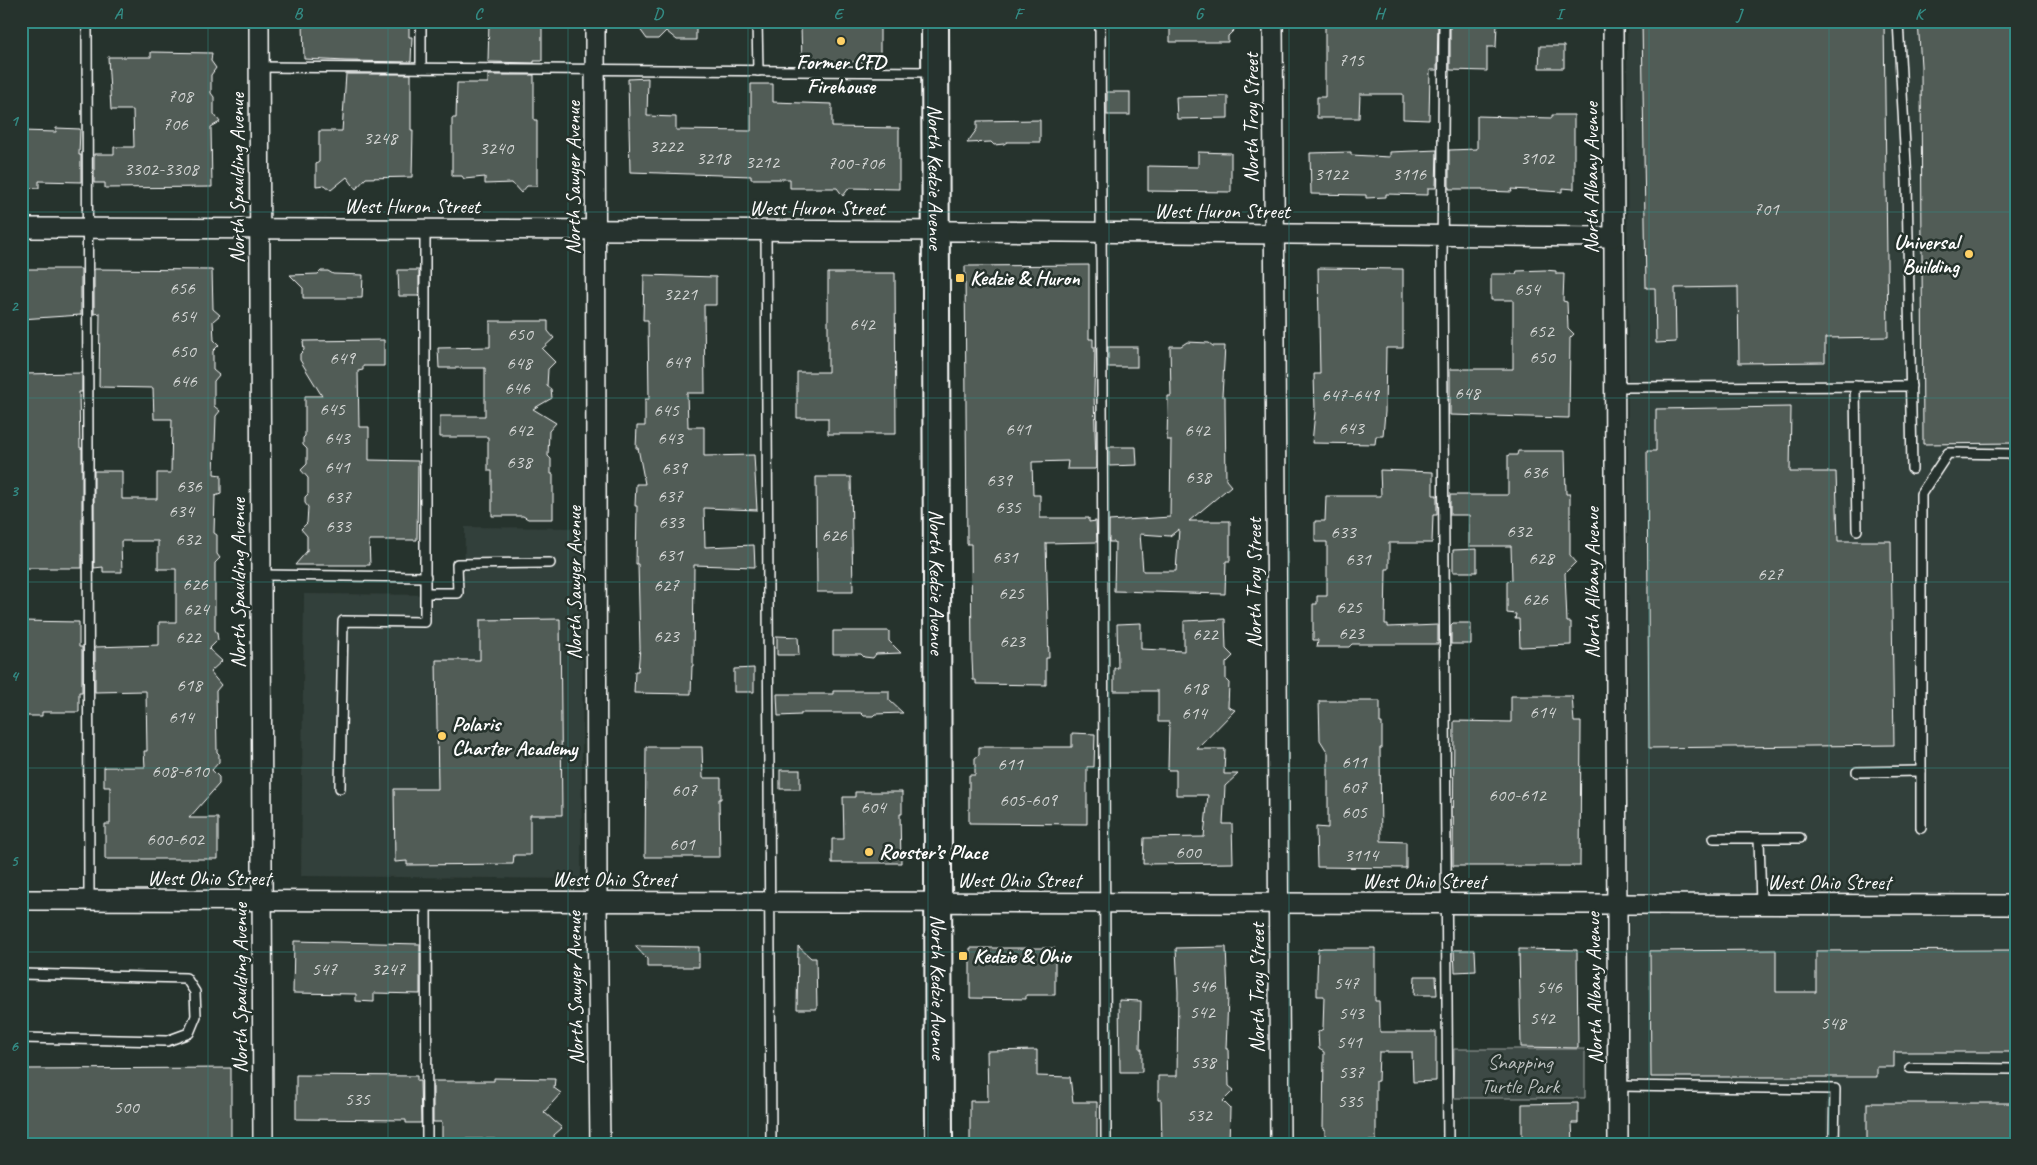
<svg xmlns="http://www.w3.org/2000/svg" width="2037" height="1165" viewBox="0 0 2037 1165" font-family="Caveat,sans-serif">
	<rect width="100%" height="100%" fill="#26332d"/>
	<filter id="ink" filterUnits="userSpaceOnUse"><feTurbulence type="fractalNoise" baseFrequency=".02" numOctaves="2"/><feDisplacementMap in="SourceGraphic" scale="10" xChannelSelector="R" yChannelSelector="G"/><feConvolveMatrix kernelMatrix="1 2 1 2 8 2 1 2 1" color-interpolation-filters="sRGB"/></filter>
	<g filter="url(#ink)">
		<g fill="#333f3a">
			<polygon points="1627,21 2016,21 2016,1144 1826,1144 1826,1082 1629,1079"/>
			<polygon points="465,527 584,528 581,879 301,876 304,594 464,595"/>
		</g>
		<polygon fill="#3e4944" stroke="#9ea4a2" points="1454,1049 1585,1049 1585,1098 1453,1098"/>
		<g fill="#515c57" stroke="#fff" fill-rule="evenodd">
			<polygon points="308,21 409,21 409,37 412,37 411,62 346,61 304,59 303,23 308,23"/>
			<polygon points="489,21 542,21 542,61 534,61 534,63 488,62"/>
			<polygon points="634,21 696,21 696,40 677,40 666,31 658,39 647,39"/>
			<polygon points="1170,21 1199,21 1201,23 1240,24 1228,36 1228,42 1170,42"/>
			<polygon points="1642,21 1884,21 1888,337 1825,338 1825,362 1739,363 1738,287 1675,288 1676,342 1656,343 1655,288 1646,288"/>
			<polygon points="1918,21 2016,21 2016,443 1923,444 1921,66"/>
			<polygon points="1325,22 1438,24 1437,70 1430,70 1429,120 1403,119 1403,94 1360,94 1359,118 1317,118 1317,97 1325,97"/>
			<polygon points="1458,22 1497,23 1496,47 1487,47 1487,71 1450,70 1450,24 1458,24"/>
			<polygon points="801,27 880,27 880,55 863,55 863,62 802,62"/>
			<polygon points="1540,46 1564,46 1564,68 1539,68"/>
			<polygon points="151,52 212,53 211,61 216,68 211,75 211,93 214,97 214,114 220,122 211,127 212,187 105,188 105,183 94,183 94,154 114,154 114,147 134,147 133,110 111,110 108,57 151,57"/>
			<polygon points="346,74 411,74 411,130 413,130 412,177 366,178 356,189 347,177 331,190 325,185 316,186 316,164 319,162 319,131 342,131"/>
			<polygon points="488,75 534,75 534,120 537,120 537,186 527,186 521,193 512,183 485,184 485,177 464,179 462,176 452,176 452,118 456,118 457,83 488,83"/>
			<polygon points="648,78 647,116 676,117 676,130 751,131 751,84 773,84 773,102 832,104 832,127 899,128 899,189 849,188 843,196 837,188 790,188 790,179 751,179 751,176 630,172 628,79"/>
			<rect x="1107" y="92" width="23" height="23"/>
			<polygon points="1228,96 1228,118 1177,119 1176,97"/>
			<polygon points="1552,115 1574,115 1574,189 1562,188 1562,192 1511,189 1512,192 1483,191 1483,189 1449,189 1449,150 1477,149 1477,116 1552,118"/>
			<polygon points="1040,120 1040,142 1007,142 1004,144 994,145 991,142 967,143 977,129 977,121"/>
			<polygon points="56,128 80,129 79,155 81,155 81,182 39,181 39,188 21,187 21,131 56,132"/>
			<polygon points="1437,150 1436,188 1428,188 1428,195 1386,194 1386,197 1366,198 1366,195 1311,194 1310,153 1351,152 1351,155 1390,157 1390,152"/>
			<polygon points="1198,152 1231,153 1231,192 1148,191 1148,166 1198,167"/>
			<polygon points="1089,265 1089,339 1093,339 1093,347 1095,347 1094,393 1096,467 1095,469 1067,469 1068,461 1032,462 1033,495 1040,495 1040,518 1089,518 1089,522 1096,521 1097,542 1046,543 1049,658 1046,658 1046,685 976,684 976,680 973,680 972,659 971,544 967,544 965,266"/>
			<polygon points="1318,268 1403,269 1403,348 1386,348 1385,412 1383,436 1376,436 1375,444 1312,443 1315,412 1314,374 1320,374"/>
			<polygon points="21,269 81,269 81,315 21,319"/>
			<polygon points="94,269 212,270 213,309 220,315 213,321 214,340 219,345 213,351 213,370 219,375 214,381 214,406 220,411 216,416 214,474 221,475 221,494 215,496 214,533 217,535 217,554 220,558 215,563 215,630 217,633 218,640 209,649 222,661 210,672 221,685 216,691 217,752 219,754 219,762 212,770 219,777 219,784 189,818 218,818 218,859 105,859 105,824 110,824 110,787 104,787 104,767 145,767 144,751 147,751 146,691 95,692 95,647 159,645 159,622 176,622 176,569 158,569 158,541 121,541 122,572 103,572 103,567 94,568 94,471 122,471 122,499 157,499 157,473 171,473 172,419 154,419 153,388 99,387 100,313 94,314"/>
			<polygon points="398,270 419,270 419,296 399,296"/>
			<polygon points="1545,270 1556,271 1556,274 1564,274 1563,301 1567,302 1568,328 1574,334 1570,338 1569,418 1450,415 1450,369 1513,369 1513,300 1491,300 1491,274 1516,274 1517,271"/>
			<polygon points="321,271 328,271 333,274 363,275 362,298 303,298 303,288 290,275 318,274"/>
			<polygon points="828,273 895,273 896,434 828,434 828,418 797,418 797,372 828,372"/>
			<polygon points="644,275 716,277 716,305 704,305 705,393 687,393 688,427 704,427 704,456 754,455 757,510 704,508 705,547 754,545 755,567 694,565 693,666 692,666 691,694 634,693 635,671 638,671 640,648 638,564 636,564 637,506 635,506 636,484 645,484 638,448 636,448 637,426 645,426 645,399 649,399 648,320 643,320"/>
			<polygon points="490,321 548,321 548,331 554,338 542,349 555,362 548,369 547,386 551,389 552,398 533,409 556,423 549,431 548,456 551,459 551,474 553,474 553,519 528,519 523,516 492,516 492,471 488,471 488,437 440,437 440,416 485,416 485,368 439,368 438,348 490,347"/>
			<polygon points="384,340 384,366 363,366 363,370 358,371 359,427 369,427 369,460 418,461 417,540 369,540 370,565 295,565 307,551 307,536 301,529 307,523 308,507 305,503 305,497 308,494 308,478 301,470 307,464 307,449 303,445 303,438 305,436 305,396 322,396 300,360 300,354 304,350 303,341"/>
			<path d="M1187,342L1209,343L1213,346H1225L1222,396H1225V404L1226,480L1231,486L1189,521H1230V561H1226L1225,594L1114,591L1115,542H1109V521L1170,517L1171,440H1167L1168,396H1171L1170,346H1181ZM1179,529L1176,571H1143L1140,534L1170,536Z"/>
			<rect x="1108" y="347" width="29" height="20"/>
			<polygon points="82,373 82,392 79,392 80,448 82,448 82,568 21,568 21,374"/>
			<polygon points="1791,407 1790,472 1836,472 1838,541 1891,541 1894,745 1649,748 1647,451 1656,451 1656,409"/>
			<polygon points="1109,447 1136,447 1137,465 1109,466"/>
			<polygon points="1518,451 1565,451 1566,494 1570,494 1570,555 1576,562 1565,573 1567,622 1571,622 1571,645 1520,647 1519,619 1515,619 1516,614 1507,613 1507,581 1512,580 1511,546 1469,546 1469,515 1450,515 1450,495 1508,495 1508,455 1517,455"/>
			<polygon points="1380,470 1433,472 1433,495 1437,495 1437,515 1433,515 1432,543 1389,543 1389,569 1386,569 1385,624 1388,624 1388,627 1438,625 1438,644 1352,644 1349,647 1317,647 1318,640 1313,640 1313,604 1317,604 1317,596 1327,596 1327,542 1315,542 1315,521 1325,521 1326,496 1381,496"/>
			<polygon points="816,477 851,477 853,592 817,592"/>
			<polygon points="1477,549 1477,572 1453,572 1453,550"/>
			<polygon points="560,619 562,815 530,815 530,855 514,855 513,864 407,865 407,861 395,862 394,789 438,789 436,660 480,660 480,620"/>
			<polygon points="1225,619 1226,649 1233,656 1226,663 1226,680 1229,683 1228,707 1235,710 1197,749 1225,749 1224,774 1238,774 1225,786 1223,824 1232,824 1233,863 1143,864 1144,838 1204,837 1208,795 1176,795 1176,770 1168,770 1169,722 1158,722 1158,691 1114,691 1114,668 1118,668 1117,624 1141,623 1141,649 1184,651 1184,621"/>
			<polygon points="21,621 79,622 79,647 82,647 82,692 79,692 79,712 42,712 42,716 21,716"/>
			<polygon points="1453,623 1471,623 1471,644 1451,644 1451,625"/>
			<polygon points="833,631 889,631 889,641 901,653 876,654 873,658 864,657 861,654 833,654"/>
			<polygon points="777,636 798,637 799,655 777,655"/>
			<polygon points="754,668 754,692 734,692 734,669"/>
			<polygon points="833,691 889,691 889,700 903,713 875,714 873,716 864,716 861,713 801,713 801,715 778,716 777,694 833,694"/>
			<polygon points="1511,696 1572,696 1574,722 1581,722 1580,866 1453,866 1454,721 1511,722"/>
			<polygon points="1319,701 1380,701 1380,723 1382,723 1382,748 1380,748 1381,841 1406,842 1406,868 1317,867 1316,827 1328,828 1328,753 1320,740"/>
			<polygon points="1072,733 1095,734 1094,767 1087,767 1087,824 969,823 969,775 975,775 975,758 979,755 979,747 1072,747"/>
			<polygon points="646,747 702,747 703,778 721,778 721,799 719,799 720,857 645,857"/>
			<rect x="780" y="770" width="20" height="19"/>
			<polygon points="855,792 902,792 902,814 900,814 901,863 832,863 832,839 844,839 843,797 855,797"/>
			<polygon points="294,941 420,944 420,994 374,993 374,1002 356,1001 356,994 293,993"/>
			<polygon points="635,946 699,947 699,967 647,967 647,959"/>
			<polygon points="798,946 811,958 816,958 817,1009 797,1009"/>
			<polygon points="1226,947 1228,997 1226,1049 1228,1049 1229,1086 1234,1090 1223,1101 1230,1108 1229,1144 1162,1144 1161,1100 1158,1100 1158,1076 1177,1076 1178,992 1176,948"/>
			<polygon points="970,948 1055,948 1055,995 1026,995 1026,999 970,998"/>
			<polygon points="1323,948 1375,948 1375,1001 1379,1001 1380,1032 1436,1032 1436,1081 1413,1082 1412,1052 1379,1052 1378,1081 1376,1081 1376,1141 1325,1141 1325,1129 1323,1129 1324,1052 1319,1049 1318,1032 1323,1029 1324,996 1317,996 1317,976 1318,949"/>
			<polygon points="1519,949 1577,950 1578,1048 1521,1047"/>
			<polygon points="1454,950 1475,950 1476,971 1455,972"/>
			<polygon points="1776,950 1776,992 1816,992 1816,951 2016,950 2016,1052 1894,1052 1894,1067 1877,1067 1877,1077 1651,1077 1650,951"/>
			<polygon points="1415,976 1436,976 1437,995 1414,995"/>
			<polygon points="1119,1000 1141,1001 1140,1049 1142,1049 1142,1072 1120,1072"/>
			<polygon points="1037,1050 1037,1076 1070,1077 1073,1102 1097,1102 1097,1144 970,1144 970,1101 988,1101 987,1051"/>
			<polygon points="231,1068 231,1144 21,1144 21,1069"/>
			<polygon points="296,1075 417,1076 417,1081 420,1081 421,1123 406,1123 406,1120 296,1119"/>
			<polygon points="494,1078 555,1079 554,1088 561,1093 544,1112 562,1128 554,1135 555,1144 495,1144 495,1139 442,1139 442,1122 433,1122 433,1081 494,1081"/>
			<polygon points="1578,1103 1578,1123 1572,1123 1573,1144 1522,1144 1522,1104"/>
			<rect x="1867" y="1103" width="149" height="41"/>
		</g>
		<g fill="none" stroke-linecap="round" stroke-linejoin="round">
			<defs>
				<g id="service">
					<polyline points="87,21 89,900"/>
					<polyline points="421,21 421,68"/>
					<polyline points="757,21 758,71"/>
					<polyline points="1100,21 1106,1144"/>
					<polyline points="1444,21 1442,262 1448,1144"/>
					<polyline points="1898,21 1907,182 1912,469"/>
					<polyline points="259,67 933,72"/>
					<polyline points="766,230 771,1144"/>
					<polyline points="1855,386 1857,530"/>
					<polyline points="1614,387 1911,386"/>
					<polyline points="261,575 426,577"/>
					<polyline points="426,593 458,593 457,564 550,563"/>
					<polyline points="1857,772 1921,771"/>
					<polyline points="340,788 343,621 425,622 425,229"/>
					<polyline points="1921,828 1921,494 1948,453 2016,454"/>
					<polyline points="1714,838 1800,838"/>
					<polyline points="1759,839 1761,904"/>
					<polyline points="426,901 427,1144"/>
					<polyline points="21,974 186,978 195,992 196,1016 189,1033 167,1041 21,1038"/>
					<polyline points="1910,1068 2016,1069"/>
					<polyline points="1618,1086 1835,1089 1834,1144"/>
				</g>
				<g id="minor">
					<polyline points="259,21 263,1144"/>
					<polyline points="595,21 597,901 600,1144"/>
					<polyline points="1273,21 1280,1144"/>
					<polyline points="1613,21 1618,1144"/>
					<polyline points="21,228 961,231 1613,237"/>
					<polyline points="21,900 2016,905"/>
				</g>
				<g id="secondary">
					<path id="s1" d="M935,21L939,1144"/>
				</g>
			</defs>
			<use href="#service" stroke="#fff" stroke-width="12"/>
			<use href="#minor" stroke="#fff" stroke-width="22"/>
			<use href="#secondary" stroke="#fff" stroke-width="30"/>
			<use href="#service" stroke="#26332d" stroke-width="9"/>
			<use href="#minor" stroke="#26332d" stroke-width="19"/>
			<use href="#secondary" stroke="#26332d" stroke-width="26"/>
		</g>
	</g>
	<path fill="none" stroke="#338b84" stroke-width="1" stroke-opacity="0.55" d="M208,21V1144M388,21V1144M568,21V1144M748,21V1144M928,21V1144M1109,21V1144M1289,21V1144M1469,21V1144M1649,21V1144M1829,21V1144M21,212H2016M21,398H2016M21,582H2016M21,768H2016M21,952H2016"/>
	<g fill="#ffd166" stroke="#26332d" stroke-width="2">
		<circle cx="841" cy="41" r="5"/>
		<circle cx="1969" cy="254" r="5"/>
		<rect x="955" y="273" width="10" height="10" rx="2.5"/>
		<circle cx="442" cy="736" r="5"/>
		<circle cx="869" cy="852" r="5"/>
		<rect x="958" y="951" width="10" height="10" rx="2.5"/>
	</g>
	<g text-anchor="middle" stroke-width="5" stroke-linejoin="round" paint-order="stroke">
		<g font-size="19" fill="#d4d6d5">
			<text x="1351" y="66">715</text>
			<text x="180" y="102">708</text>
			<text x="175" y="130">706</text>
			<text x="380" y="144">3248</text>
			<text x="666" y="152">3222</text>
			<text x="496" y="154">3240</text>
			<text x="713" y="164">3218</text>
			<text x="1537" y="164">3102</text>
			<text x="762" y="168">3212</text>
			<text x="856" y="169">700-706</text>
			<text x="161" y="175">3302-3308</text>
			<text x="1331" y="180">3122</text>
			<text x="1409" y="180">3116</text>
			<text x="1766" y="215">701</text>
			<text x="182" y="294">656</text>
			<text x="1527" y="295">654</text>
			<text x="680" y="300">3221</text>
			<text x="183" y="322">654</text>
			<text x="862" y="330">642</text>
			<text x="1541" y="337">652</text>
			<text x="520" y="340">650</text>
			<text x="183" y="357">650</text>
			<text x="1542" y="363">650</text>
			<text x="342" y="364">649</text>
			<text x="677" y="368">649</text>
			<text x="519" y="369">648</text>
			<text x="184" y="387">646</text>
			<text x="517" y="394">646</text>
			<text x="1467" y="399">648</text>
			<text x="1350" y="401">647-649</text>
			<text x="332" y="415">645</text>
			<text x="666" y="416">645</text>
			<text x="1351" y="434">643</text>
			<text x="1018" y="435">641</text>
			<text x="520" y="436">642</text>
			<text x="1197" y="436">642</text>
			<text x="337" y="444">643</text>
			<text x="670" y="444">643</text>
			<text x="519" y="468">638</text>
			<text x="337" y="473">641</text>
			<text x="674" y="474">639</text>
			<text x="1535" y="478">636</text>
			<text x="1198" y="483">638</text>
			<text x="999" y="486">639</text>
			<text x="189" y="492">636</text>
			<text x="670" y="502">637</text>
			<text x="338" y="503">637</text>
			<text x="1008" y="513">635</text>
			<text x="181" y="517">634</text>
			<text x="671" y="528">633</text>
			<text x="338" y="532">633</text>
			<text x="1519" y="537">632</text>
			<text x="1343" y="538">633</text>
			<text x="834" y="541">626</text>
			<text x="188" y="545">632</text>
			<text x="670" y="561">631</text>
			<text x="1005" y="563">631</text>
			<text x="1541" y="564">628</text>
			<text x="1358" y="565">631</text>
			<text x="1770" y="580">627</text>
			<text x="195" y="590">626</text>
			<text x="666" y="591">627</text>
			<text x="1011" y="599">625</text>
			<text x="1535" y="605">626</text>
			<text x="1349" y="613">625</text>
			<text x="196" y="615">624</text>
			<text x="1351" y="639">623</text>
			<text x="1205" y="640">622</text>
			<text x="666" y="642">623</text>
			<text x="188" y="643">622</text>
			<text x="1012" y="647">623</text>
			<text x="189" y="691">618</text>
			<text x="1195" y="694">618</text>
			<text x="1542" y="718">614</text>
			<text x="1194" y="719">614</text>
			<text x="181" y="723">614</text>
			<text x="1354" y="768">611</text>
			<text x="1010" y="770">611</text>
			<text x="180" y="777">608-610</text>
			<text x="1354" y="793">607</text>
			<text x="684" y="796">607</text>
			<text x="1517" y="801">600-612</text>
			<text x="1028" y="806">605-609</text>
			<text x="873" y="813">604</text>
			<text x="1354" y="818">605</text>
			<text x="175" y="845">600-602</text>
			<text x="682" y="850">601</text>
			<text x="1188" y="858">600</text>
			<text x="1361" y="861">3114</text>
			<text x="324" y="975">547</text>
			<text x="388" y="975">3247</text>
			<text x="1346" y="989">547</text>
			<text x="1203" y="992">546</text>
			<text x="1549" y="993">546</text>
			<text x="1202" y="1018">542</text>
			<text x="1351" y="1019">543</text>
			<text x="1542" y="1024">542</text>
			<text x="1833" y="1029">548</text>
			<text x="1349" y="1048">541</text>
			<text x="1203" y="1068">538</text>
			<text x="1351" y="1078">537</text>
			<text x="357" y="1105">535</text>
			<text x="1350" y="1107">535</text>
			<text x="126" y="1113">500</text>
			<text x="1199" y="1121">532</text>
		</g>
		<g font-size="21" font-weight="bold" fill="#fff" stroke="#26332d" text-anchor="start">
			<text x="841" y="69" text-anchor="middle">Former CFD<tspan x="841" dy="24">Firehouse</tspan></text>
			<text x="1959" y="249" text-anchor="end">Universal<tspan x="1959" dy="24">Building</tspan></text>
			<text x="970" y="285">Kedzie &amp; Huron</text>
			<text x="452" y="731">Polaris<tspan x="452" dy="24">Charter Academy</tspan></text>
			<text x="879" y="859">Rooster’s Place</text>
			<text x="973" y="963">Kedzie &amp; Ohio</text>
		</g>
		<g font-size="21" fill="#fff" stroke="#26332d">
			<text transform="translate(1251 118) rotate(-90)" y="7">North Troy Street</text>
			<text transform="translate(237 178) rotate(-90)" y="7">North Spaulding Avenue</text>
			<text transform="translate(573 178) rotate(-90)" y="7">North Sawyer Avenue</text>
			<text dy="7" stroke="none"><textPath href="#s1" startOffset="156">North Kedzie Avenue</textPath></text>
			<text transform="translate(1591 178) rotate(-90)" y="7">North Albany Avenue</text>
			<text x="412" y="213">West Huron Street</text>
			<text x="817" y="215">West Huron Street</text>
			<text x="1222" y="218">West Huron Street</text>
			<text dy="7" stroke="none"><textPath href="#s1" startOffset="561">North Kedzie Avenue</textPath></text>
			<text transform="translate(238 583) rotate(-90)" y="7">North Spaulding Avenue</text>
			<text transform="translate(574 583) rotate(-90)" y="7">North Sawyer Avenue</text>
			<text transform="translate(1254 583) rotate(-90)" y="7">North Troy Street</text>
			<text transform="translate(1592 583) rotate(-90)" y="7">North Albany Avenue</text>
			<text x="209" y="885">West Ohio Street</text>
			<text x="614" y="886">West Ohio Street</text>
			<text x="1019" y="887">West Ohio Street</text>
			<text x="1424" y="888">West Ohio Street</text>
			<text x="1829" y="889">West Ohio Street</text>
			<text dy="7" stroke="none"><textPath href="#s1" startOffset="966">North Kedzie Avenue</textPath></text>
			<text transform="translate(240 988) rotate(-90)" y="7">North Spaulding Avenue</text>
			<text transform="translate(575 988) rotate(-91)" y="7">North Sawyer Avenue</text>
			<text transform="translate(1257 988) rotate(-90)" y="7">North Troy Street</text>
			<text transform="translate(1594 988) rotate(-91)" y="7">North Albany Avenue</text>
		</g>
		<g font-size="21" fill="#bbbfbe" stroke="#26332d">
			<text x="1520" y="1069">Snapping<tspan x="1520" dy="24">Turtle Park</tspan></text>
		</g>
	</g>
	<rect width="2037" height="1165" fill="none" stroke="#26332d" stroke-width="55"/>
	<rect x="28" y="28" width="1982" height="1110" fill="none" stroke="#338b84" stroke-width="2"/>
	<g font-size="16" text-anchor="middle" font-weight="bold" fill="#338b84">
		<text x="118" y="19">A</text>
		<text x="298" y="19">B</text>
		<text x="478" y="19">C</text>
		<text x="658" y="19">D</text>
		<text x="838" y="19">E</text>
		<text x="1018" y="19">F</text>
		<text x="1199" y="19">G</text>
		<text x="1379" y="19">H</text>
		<text x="1559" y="19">I</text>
		<text x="1739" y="19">J</text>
		<text x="1919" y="19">K</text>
		<text x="14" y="126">1</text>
		<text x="14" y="311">2</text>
		<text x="14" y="496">3</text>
		<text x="14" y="681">4</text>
		<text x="14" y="866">5</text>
		<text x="14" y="1051">6</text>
	</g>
</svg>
